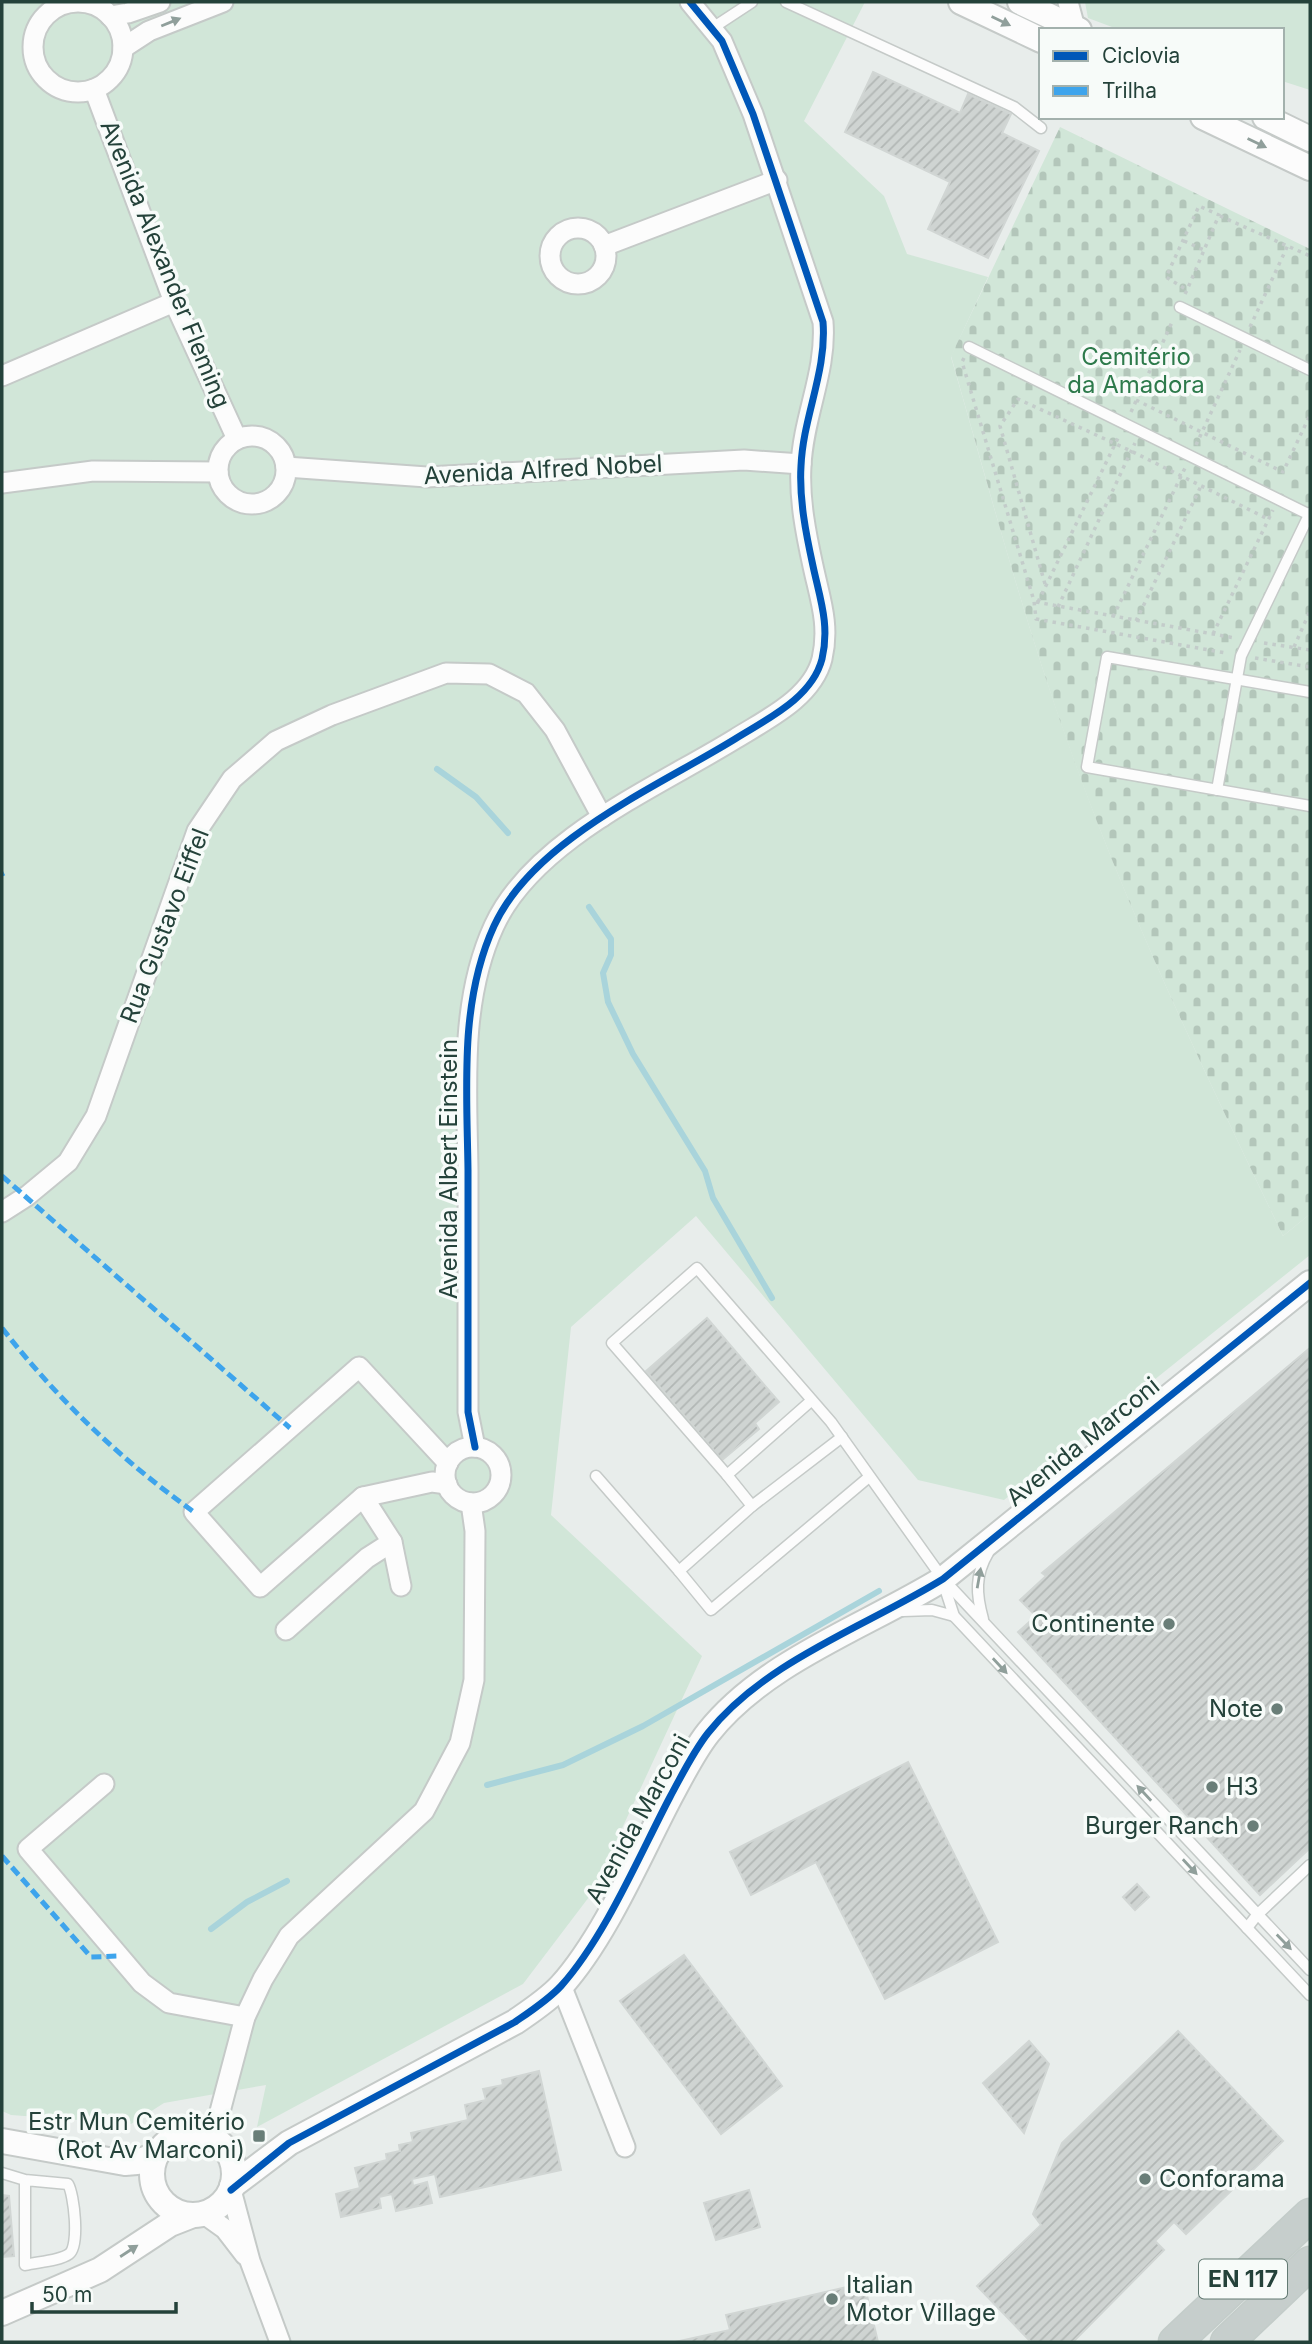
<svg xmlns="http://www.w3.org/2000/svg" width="1312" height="2344" viewBox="0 0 1312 2344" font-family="Inter,sans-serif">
	<defs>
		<pattern id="cemetery-stones" width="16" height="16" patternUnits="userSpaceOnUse" patternTransform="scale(1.75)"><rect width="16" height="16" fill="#d1e6d8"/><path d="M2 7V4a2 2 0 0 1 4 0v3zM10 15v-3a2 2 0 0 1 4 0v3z" fill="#b3c6ba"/></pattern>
		<pattern id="building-hatch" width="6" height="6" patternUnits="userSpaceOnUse" patternTransform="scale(1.75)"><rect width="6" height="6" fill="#cfd4d2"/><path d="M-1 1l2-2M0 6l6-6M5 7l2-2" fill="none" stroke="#b2b7b5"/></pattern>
	</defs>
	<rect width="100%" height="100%" fill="#e8edeb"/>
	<g fill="#d1e6d8">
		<path d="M2,2H865L804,121L884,196L907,254L988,277L951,357C989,488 1024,622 1071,751C1130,918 1207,1077 1283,1236L1310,1214V1255L1004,1500L918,1480L696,1216L571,1327L551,1515L702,1656L592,1893L523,1984L257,2127L266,2085L164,2103L131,2124L11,2115L2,2111Z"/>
		<polygon points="1085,2 1310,2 1310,90 1282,81 1282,30 1120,30 1088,18"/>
	</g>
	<path fill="url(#cemetery-stones)" d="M1060,127L1310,249V1214L1283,1236C1207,1077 1130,918 1071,752C1024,622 989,488 951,356Z"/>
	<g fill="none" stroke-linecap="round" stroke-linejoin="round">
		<g stroke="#a9d4db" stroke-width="6">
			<polyline points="437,769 476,797 508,833"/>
			<polyline points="589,907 611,939 611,955 603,973 608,1002 633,1054 705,1171 713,1198 772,1298"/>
			<polyline points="487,1785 563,1765 643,1726 879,1591"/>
			<polyline points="211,1929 247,1902 287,1881"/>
		</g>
	</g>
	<g fill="url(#building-hatch)" stroke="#d1d6d4" stroke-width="2">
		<polygon points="873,72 960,113 968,94 1011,114 1002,133 1039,151 988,258 928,229 950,182 845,132"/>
		<polygon points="707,1318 779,1402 755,1423 759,1429 722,1460 646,1371"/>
		<polygon points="1310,1348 1310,1848 1260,1895 1018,1632 1036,1616 1020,1600 1046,1576 1042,1573"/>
		<polygon points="908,1762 998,1942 885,1999 816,1862 751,1895 730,1852"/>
		<polygon points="1137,1884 1149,1897 1135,1910 1123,1897"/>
		<polygon points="684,1955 782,2086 721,2134 620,2001"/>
		<polygon points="1178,2031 1283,2141 1186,2234 1174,2222 1155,2241 1164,2250 1073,2342 1031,2342 977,2286 1041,2225 1033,2214 1062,2143"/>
		<polygon points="1029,2041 1049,2064 1024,2133 983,2083"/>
		<polygon points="539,2071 561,2170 440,2197 435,2174 412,2179 413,2186 427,2182 432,2203 396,2211 392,2194 379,2197 381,2208 341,2217 336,2194 360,2188 355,2168 387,2160 386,2154 400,2151 399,2145 413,2142 411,2133 468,2120 465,2105 486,2100 483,2089 503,2085 502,2080"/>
		<polygon points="749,2190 760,2227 716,2240 704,2203"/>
		<polygon points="2,2195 9,2196 14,2256 2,2257"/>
		<polygon points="864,2283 878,2342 675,2342 730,2330 726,2315"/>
	</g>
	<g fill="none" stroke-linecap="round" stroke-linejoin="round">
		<defs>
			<g id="service">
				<polyline points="786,2 1014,107 1041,128"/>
				<polyline points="714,27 752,2"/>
				<polyline points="1180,307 1310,370"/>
				<polyline points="969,347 1310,515"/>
				<polyline points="1310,692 1107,657 1087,767 1310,806"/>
				<polyline points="1217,790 1241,656 1310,513"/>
				<polyline points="812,1400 727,1475 612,1343 697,1268 831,1422 943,1579 1310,1970"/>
				<polyline points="842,1437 752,1506 679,1571 711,1610 869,1477"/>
				<polyline points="727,1475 752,1506"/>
				<polyline points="596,1476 679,1571"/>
				<polyline points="943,1582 954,1616 1310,1995"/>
				<polyline points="903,1611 932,1610 954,1616"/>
				<path d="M983,1619C976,1594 975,1575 988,1553"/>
				<polyline points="1247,1928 1257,1915 1310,1865"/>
				<path d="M2,2173L25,2180L68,2184C74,2194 80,2246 69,2254C59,2261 37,2262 25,2265V2180"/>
			</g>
			<g id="minor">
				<polyline points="1068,2 1075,28"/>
				<circle cx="78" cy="47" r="45"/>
				<polyline points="110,16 128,13 160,2"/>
				<polyline points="123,48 149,31 223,2"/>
				<polyline points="94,89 174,302 237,439"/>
				<circle cx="578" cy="256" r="28"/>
				<polyline points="604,246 777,180"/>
				<polyline points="2,376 174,302"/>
				<circle cx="252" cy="470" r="34"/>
				<polyline points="286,467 427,477 744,460 801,464"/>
				<polyline points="2,483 93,471 218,472"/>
				<polyline points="2,1212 27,1196 68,1162 96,1116 197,831 232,779 276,741 332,715 446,673 489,674 526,693 555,730 602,817"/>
				<path d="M475,1447L468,1412C468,1331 468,1251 468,1170C467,1090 459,1002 494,926C533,840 657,787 735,739C767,719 812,698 822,659C830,625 820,599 813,566C806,534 799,499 801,466C803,417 827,371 823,322L753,114L722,41L690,2"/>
				<circle cx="473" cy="1475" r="28"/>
				<polyline points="447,1484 432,1482 363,1497 260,1587 194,1512 359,1367 448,1463"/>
				<polyline points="363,1497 392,1542 401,1586"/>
				<polyline points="286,1630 367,1558 392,1542"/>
				<polyline points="104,1784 28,1849 142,1983 169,2003 245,2017"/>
				<polyline points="561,1985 625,2147"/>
				<polyline points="213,2138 245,2017 263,1979 289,1936 424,1811 460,1743 474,1680 475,1531 471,1503"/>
				<polyline points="231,2190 250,2261 280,2342"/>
				<polyline points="204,2214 225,2229 245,2255"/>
			</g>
			<g id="tertiary">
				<polyline points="961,2 1041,40"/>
				<polyline points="1020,2 1079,30"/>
				<polyline points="1203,117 1310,168"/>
				<polyline points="1265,117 1310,139"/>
				<circle cx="193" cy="2174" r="41"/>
				<polyline points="2,2141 125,2163 137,2162 156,2155"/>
				<path d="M232,2186L289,2143L515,2022C531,2011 548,2000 561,1986C605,1937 639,1856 670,1797C682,1775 693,1752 708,1733C765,1661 865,1627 943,1579L1310,1283"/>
				<polyline points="2,2313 100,2270 170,2224 193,2215"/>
			</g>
			<g id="trunk">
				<polyline points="1175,2342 1310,2215"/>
				<polyline points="1227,2342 1310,2263"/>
			</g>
		</defs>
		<use href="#service" stroke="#c5cac8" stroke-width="13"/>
		<use href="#minor" stroke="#c5cac8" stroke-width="23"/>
		<use href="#tertiary" stroke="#c5cac8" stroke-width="28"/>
		<use href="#trunk" stroke="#c3ccc9" stroke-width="35"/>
		<g stroke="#c3ccca" stroke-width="3.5" stroke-dasharray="3.5 5" stroke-linecap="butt">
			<polyline points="1220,216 1310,256"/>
			<polyline points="1184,241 1204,250"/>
			<polyline points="1185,294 1187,290 1219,215 1199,206 1166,277 1187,290"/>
			<polyline points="1250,327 1288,245"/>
			<polyline points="964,358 962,362 1034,601 1036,619 1226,653"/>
			<polyline points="1136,400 1283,472 1310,415"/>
			<polyline points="1131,412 1173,320"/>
			<polyline points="1196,445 1240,350"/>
			<polyline points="1045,584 1000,426 1018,399 1131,451 1268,519"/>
			<polyline points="1036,602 1235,638"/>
			<polyline points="1038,602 1120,434"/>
			<polyline points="1058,607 1135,443"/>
			<polyline points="1113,617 1185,468"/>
			<polyline points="1136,621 1201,486"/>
			<polyline points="1213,634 1273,510"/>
			<polyline points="1264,643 1310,650"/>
			<polyline points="1294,647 1310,611"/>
			<polyline points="1255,658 1310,667"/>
		</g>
		<use href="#service" stroke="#fcfcfc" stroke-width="10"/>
		<use href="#minor" stroke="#fcfcfc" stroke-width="19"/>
		<use href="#tertiary" stroke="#fcfcfc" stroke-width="24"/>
		<use href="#trunk" stroke="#c6cecc" stroke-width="32"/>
		<g stroke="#3ea4ec" stroke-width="5" stroke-dasharray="10 5" stroke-linecap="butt">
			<polyline points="2,874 4,873"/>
			<polyline points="2,1176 290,1428"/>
			<path d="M2,1328C58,1400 120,1459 194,1512"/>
			<polyline points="2,1856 91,1957 119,1956"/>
		</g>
		<defs>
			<g id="cycleway">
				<path d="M475,1447L468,1412C468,1331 468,1251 468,1170C467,1090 459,1002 494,926C533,840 657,787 735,739C767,719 812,698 822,659C830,625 820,599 813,566C806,534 799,499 801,466C803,417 827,371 823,322L753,114L722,41L690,2"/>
				<path d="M231,2190L289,2143L515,2022C531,2011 548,2000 561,1986C605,1937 639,1856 670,1797C682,1775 693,1752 708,1733C765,1661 865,1627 943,1579L1310,1283"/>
			</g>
		</defs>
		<use href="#cycleway" stroke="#f7fbf9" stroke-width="11"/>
		<use href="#cycleway" stroke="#0057b8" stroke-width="7"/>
	</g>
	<defs><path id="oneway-solid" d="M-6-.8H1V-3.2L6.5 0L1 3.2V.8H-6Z" transform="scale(1.75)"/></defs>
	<g fill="#909f9b">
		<use href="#oneway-solid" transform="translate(1001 21) rotate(26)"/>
		<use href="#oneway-solid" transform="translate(171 22) rotate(-22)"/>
		<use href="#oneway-solid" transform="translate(1257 143) rotate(26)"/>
		<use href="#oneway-solid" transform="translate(979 1578) rotate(-80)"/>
		<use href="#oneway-solid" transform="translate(1000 1666) rotate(47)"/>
		<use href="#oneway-solid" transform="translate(1144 1793) rotate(-133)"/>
		<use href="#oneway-solid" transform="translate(1190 1867) rotate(47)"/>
		<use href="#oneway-solid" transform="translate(1284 1942) rotate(46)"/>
		<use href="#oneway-solid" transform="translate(129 2251) rotate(-33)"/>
	</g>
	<g fill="#697e78" stroke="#f7fbf9" stroke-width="2.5">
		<circle cx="1169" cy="1624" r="7"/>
		<circle cx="1277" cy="1709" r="7"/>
		<circle cx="1212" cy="1787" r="7"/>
		<circle cx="1253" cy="1826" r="7"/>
		<rect x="252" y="2129" width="14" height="14" rx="3.5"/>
		<circle cx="1145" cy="2179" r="7"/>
		<circle cx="832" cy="2299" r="7"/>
	</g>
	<g text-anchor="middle" stroke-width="7" stroke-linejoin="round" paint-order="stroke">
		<rect fill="#f7fbf9" stroke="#637a73" stroke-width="2" x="1199" y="2259.5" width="88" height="39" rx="5"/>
		<g font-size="23" font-weight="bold" fill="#24423a">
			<text x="1243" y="2287">EN 117</text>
		</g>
		<g font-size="24" fill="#24423a" stroke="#f7fbf9">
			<text transform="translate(165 264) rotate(68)" y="8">Avenida Alexander Fleming</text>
			<text transform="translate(543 470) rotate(-3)" y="8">Avenida Alfred Nobel</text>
			<text transform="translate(165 926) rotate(-69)" y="8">Rua Gustavo Eiffel</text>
			<text transform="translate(449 1169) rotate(-90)" y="8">Avenida Albert Einstein</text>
			<text transform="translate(1083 1442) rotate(-39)" y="8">Avenida Marconi</text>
			<text transform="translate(638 1819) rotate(-61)" y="8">Avenida Marconi</text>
		</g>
		<g font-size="24" fill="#2d7a4b" stroke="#f7fbf9">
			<text x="1136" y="365">Cemitério<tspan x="1136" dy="28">da Amadora</tspan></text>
		</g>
		<g font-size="24" fill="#24423a" stroke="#f7fbf9" text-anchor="end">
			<text x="1155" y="1632">Continente</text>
			<text x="1263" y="1717">Note</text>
			<text x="1226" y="1795" text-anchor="start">H3</text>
			<text x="1239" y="1834">Burger Ranch</text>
			<text x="245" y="2130">Estr Mun Cemitério<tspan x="245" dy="28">(Rot Av Marconi)</tspan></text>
			<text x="1159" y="2187" text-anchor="start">Conforama</text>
			<text x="846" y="2293" text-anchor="start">Italian<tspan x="846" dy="28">Motor Village</tspan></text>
		</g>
	</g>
	<rect width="1312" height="2344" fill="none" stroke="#24423a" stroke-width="7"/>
	<rect x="1039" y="28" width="245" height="91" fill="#f7fbf9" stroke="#a3b1ad" stroke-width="2"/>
	<rect x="1053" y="51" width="35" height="10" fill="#0057b8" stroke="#a3b1ad" stroke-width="2"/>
	<text x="1102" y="63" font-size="21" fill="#24423a">Ciclovia</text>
	<rect x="1053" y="86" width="35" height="10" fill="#3ea4ec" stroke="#a3b1ad" stroke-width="2"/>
	<text x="1102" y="98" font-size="21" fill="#24423a">Trilha</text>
	<path d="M32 2302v10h144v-10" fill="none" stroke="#24423a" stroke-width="3.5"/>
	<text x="42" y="2302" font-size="21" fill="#24423a" stroke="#f7fbf9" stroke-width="5" paint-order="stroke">50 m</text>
</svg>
